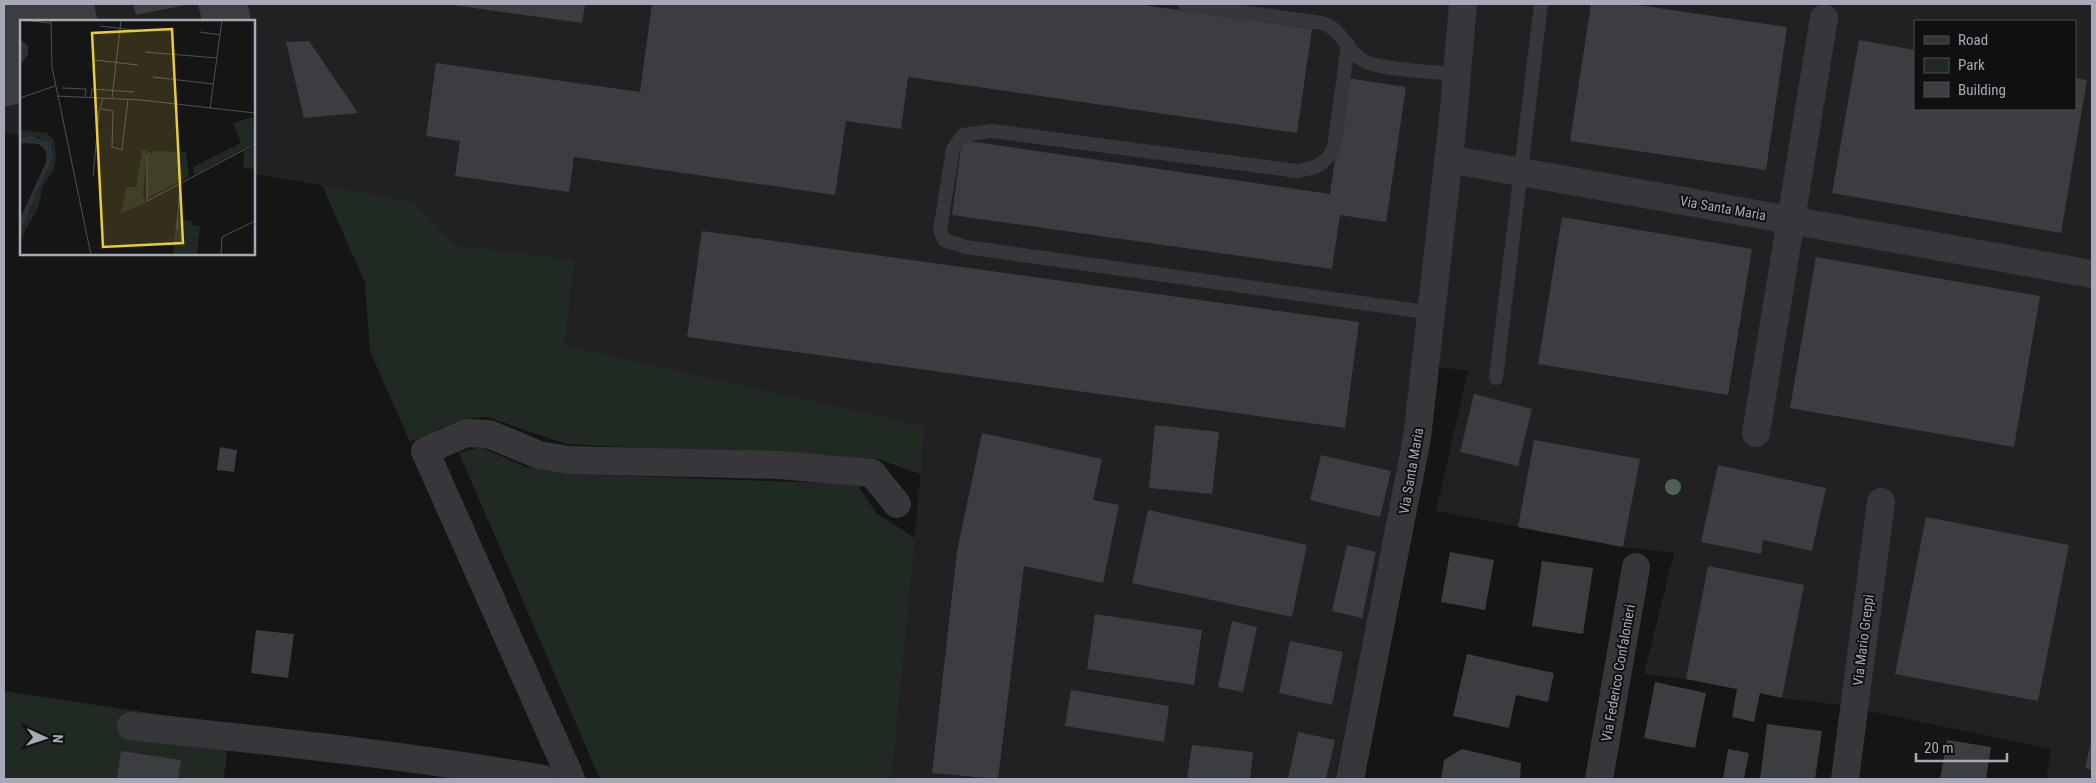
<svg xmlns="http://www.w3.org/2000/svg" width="2096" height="783" viewBox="0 0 2096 783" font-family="'Roboto Condensed',sans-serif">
	<rect width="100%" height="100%" fill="#151516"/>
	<path fill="#212123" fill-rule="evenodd" d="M4,4H2092V779H2046L2051,749L1840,705L1782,698L1686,679L1644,674L1674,553L1623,547L1436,511L1468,371L1418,364L1335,779H892L925,426L565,345L575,260L454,244L413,201L254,174V21H21V136L5,133L4,137ZM1915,21H2075V109H1915Z"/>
	<g fill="#212923">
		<polygon points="322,185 413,201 454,244 575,260 565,345 925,426 921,474 878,459 566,444 487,417 462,419 410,442 370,351 365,283"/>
		<polygon points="481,447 525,467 571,474 857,484 876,513 915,538 892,779 600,779 459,453"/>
		<polygon points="4,691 230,725 224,779 4,779"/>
	</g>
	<g fill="#3c3d40">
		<polygon points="4,4 94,4 98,21 21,21 21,103 4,107"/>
		<polygon points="133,4 185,4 185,5 136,15"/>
		<polygon points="198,4 248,4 251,21 202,21"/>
		<polygon points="445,4 585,4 582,23"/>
		<polygon points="652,4 1136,4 1312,29 1297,133 908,77 901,129 846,121 835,195 574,157 569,192 455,176 460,141 426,136 436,63 640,92"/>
		<polygon points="1591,4 1631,4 1787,27 1766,170 1570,141"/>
		<polygon points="1859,40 1915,50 1915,109 2075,109 2075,78 2087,80 2061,233 1832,193"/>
		<polygon points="309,41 358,113 304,118 286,42"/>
		<polygon points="1347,78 1406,87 1386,222 1340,215 1332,269 952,215 962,140 1330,194"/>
		<polygon points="1562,217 1752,249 1728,395 1538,364"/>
		<polygon points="702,231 1359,322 1345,428 687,337"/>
		<polygon points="1816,257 2040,296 2014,447 1790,408"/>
		<polygon points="1474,394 1532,409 1518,466 1460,452"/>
		<polygon points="1155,425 1219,432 1212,494 1149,488"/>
		<polygon points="982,433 1102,459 1093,500 1119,505 1103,583 1024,566 998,779 932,773 957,551"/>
		<polygon points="1534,440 1640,459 1623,547 1518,527"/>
		<polygon points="220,447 237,450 234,472 217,470"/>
		<polygon points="1321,455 1391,471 1380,517 1310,500"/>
		<polygon points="1718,465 1826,488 1812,551 1763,540 1761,554 1701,542"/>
		<polygon points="1148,510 1307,545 1292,617 1132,583"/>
		<polygon points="1926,517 2069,545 2038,701 1895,674"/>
		<polygon points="1347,545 1376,552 1362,618 1332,611"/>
		<polygon points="1450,552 1494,560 1485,610 1441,602"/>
		<polygon points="1542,561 1593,568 1583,634 1532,626"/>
		<polygon points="1708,566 1804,585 1782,698 1760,693 1754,722 1732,717 1737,689 1686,679"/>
		<polygon points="1095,614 1202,630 1194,685 1087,669"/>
		<polygon points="1232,621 1257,627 1243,692 1218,687"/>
		<polygon points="256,630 294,634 288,678 251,673"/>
		<polygon points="1290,641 1343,652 1332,705 1279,693"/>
		<polygon points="1467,654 1554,673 1548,702 1516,695 1509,728 1453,716"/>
		<polygon points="1655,682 1706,693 1695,748 1644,738"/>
		<polygon points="1071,690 1169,706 1164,742 1065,726"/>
		<polygon points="1767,724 1822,731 1815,779 1760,779"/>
		<polygon points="1298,732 1335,740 1326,779 1288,779"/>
		<polygon points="1947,740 1991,747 1986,779 1940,779"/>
		<polygon points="2091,742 2092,742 2092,770 2085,768"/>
		<polygon points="1192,745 1253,752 1250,779 1187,779"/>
		<polygon points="1462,749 1521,763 1520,779 1441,779 1444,760"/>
		<polygon points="1728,749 1749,753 1744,779 1723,779"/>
		<polygon points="121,751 181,760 178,779 117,779"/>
	</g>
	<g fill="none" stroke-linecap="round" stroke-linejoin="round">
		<g stroke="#36363b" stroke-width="14">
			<path d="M1184,4L1322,23C1343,29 1346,52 1364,61C1380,70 1437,72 1457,74"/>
			<path d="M1348,44L1334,147C1326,165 1316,168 1297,171L992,131L963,135L953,149L940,230L944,240L966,247L1433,313"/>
			<polyline points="1496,378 1541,4"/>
		</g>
		<g stroke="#36363b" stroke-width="28">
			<polyline points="1448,159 2092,274"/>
			<polyline points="1756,433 1824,18"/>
			<path d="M131,726C269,741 407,755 543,779"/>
			<polyline points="571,779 425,451 466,433 489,434 539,455 568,460 779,465 872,473 897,504"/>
			<polyline points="1350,779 1417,438 1453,119 1463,4"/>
			<polyline points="1599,779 1636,567"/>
			<polyline points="1845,779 1881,502"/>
		</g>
	</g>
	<circle fill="#4f6154" cx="1673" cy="487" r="8"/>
	<g text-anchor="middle" stroke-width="4" stroke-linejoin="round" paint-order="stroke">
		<g font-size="14" fill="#a7a9b6" stroke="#101011">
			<text transform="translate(1723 208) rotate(10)" y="5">Via Santa Maria</text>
			<text transform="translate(1411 471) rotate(-80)" y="5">Via Santa Maria</text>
			<text transform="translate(1863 640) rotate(-83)" y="5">Via Mario Greppi</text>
			<text transform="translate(1618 673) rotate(-80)" y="5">Via Federico Confalonieri</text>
		</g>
	</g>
	<g transform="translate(20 20)">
		<rect width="235" height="235" fill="#151516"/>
		<path d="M233,97L235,123L174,155L173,147L221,123L213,103ZM0,110L27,113L34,120L36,135L34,150L23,165L18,188L0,220V212L33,136L19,117L0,118ZM235,126V149L223,148L224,131ZM122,130H127L123,175L126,183L101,193L107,167H116ZM133,131L166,132L169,157L127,178L128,137ZM156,200L172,201V205L180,206L177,235H153Z" fill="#212923"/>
		<path d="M0,19L8,26V34L0,45ZM11,116L30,123L33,136L0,212V199L26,142V131L19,124L0,123V118Z" fill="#2b313a"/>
		<path fill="none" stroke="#4f5056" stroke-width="1" d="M3,0L31,3M31,0L32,47L71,235M80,6L121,11M180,12L200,15M125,32L197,38M75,40L118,45M133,57L193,64M42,68L66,69L65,77M37,76L121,80L235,93M71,77L72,69L114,72M0,78L35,66M92,78L101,0M81,89L93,91L92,127L102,130L108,79M190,89L202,0M130,133L127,135V181L235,124M73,157L79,92L83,78M157,210L160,164M201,235L202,217L235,201"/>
		<path fill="#eacc39" fill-opacity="0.15" stroke="#eacc39" stroke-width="2.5" d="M152,9L163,223L83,227L72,13Z"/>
		<rect width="235" height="235" fill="none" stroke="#a7a9b6" stroke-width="2.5"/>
	</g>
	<rect width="2096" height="783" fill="none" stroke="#a7a9b6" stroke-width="10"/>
	<rect x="1914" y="20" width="162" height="90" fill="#101011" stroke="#4c4d53"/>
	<rect x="1924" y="36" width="25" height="8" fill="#36363b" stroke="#4c4d53"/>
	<text x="1958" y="45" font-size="15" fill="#a7a9b6">Road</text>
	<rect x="1924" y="58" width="25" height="15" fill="#212923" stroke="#4c4d53"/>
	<text x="1958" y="70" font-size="15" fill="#a7a9b6">Park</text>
	<rect x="1924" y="82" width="25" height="15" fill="#3c3d40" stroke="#4c4d53"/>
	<text x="1958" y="95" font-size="15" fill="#a7a9b6">Building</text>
	<g transform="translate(45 738) rotate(93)" stroke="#101011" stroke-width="4" paint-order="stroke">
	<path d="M0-4L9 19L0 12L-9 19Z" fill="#a7a9b6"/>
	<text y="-8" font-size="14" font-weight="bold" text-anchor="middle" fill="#a7a9b6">N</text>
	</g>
	<path d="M1916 753v8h91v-8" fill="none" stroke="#a7a9b6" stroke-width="2.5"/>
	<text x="1924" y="753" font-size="15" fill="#a7a9b6" stroke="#101011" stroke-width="4" paint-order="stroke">20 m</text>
</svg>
